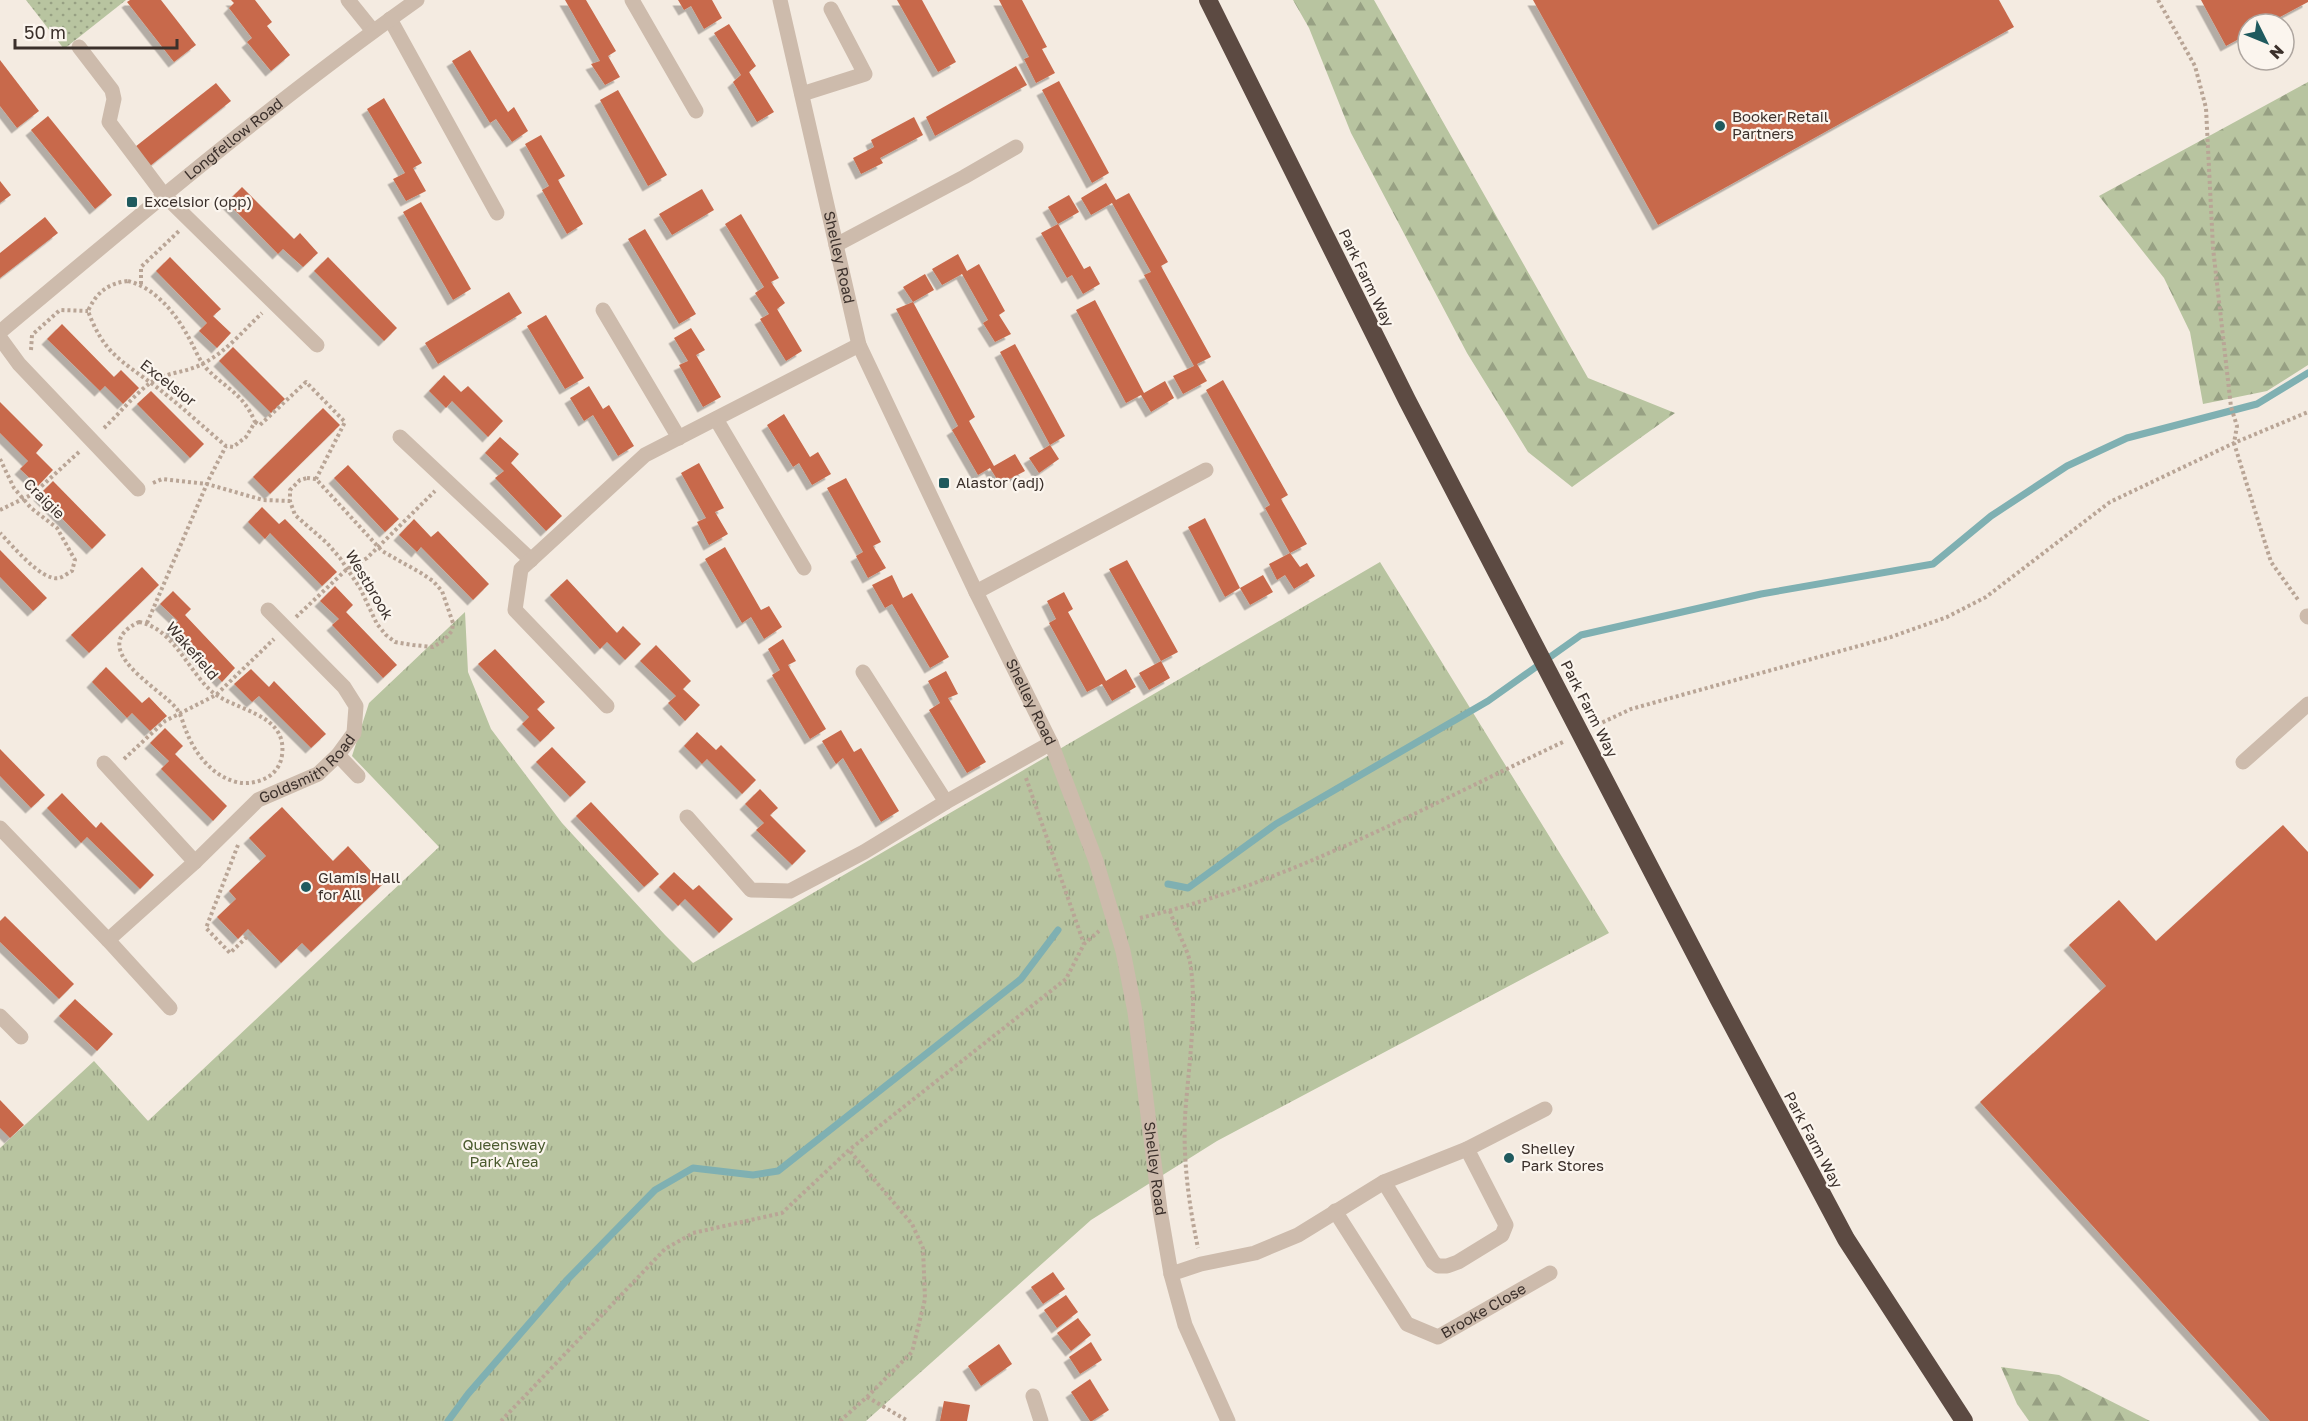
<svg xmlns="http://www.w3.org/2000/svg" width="2308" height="1421" viewBox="0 0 2308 1421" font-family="'Golos Text',sans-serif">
	<defs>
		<pattern id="grass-dots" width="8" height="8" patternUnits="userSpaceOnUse" patternTransform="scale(1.5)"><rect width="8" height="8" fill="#b8c4a0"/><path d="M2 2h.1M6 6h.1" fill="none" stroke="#97a083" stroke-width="1.8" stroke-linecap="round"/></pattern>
		<pattern id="forest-firs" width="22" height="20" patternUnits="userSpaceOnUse" patternTransform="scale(1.5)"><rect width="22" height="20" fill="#b8c4a0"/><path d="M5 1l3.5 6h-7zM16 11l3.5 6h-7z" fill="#97a083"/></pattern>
		<pattern id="park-tufts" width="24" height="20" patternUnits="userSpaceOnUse" patternTransform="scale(1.5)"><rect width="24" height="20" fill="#b8c4a0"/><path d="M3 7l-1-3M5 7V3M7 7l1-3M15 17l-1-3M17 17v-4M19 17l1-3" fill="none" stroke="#97a083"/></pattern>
		<filter id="shadow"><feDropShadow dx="-5.5" dy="5.5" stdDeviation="0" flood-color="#0004"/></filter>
	</defs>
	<rect width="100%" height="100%" fill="#f4ebe1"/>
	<polygon fill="url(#grass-dots)" points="26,0 126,0 64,49"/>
	<g fill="url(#forest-firs)">
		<polygon points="1293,0 1374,0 1588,378 1675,413 1572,487 1528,452 1467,353 1351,133 1309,28"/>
		<polygon points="2308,82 2308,365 2267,391 2203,404 2190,332 2164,278 2099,196"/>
		<polygon points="2001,1367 2059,1375 2150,1421 2029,1421 2017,1404"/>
	</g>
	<polygon fill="url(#park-tufts)" points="1380,562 1609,933 1217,1141 1091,1220 866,1421 0,1421 0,1148 94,1061 148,1121 439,847 352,756 369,703 465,612 468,672 491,729 562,823 665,935 693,963"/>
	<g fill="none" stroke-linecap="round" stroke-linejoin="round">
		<g stroke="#7fb0b2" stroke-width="7">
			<polyline points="1168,884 1188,888 1276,824 1488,701 1581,635 1761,594 1933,564 1991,516 2067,466 2127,438 2257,404 2308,373"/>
			<polyline points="448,1421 468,1394 566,1281 655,1190 693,1168 753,1175 778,1171 1021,979 1058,930"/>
		</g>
	</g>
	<g fill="#c8694b" filter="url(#shadow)">
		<polygon points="130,0 161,0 196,45 174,62 127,2"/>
		<polygon points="231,0 255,0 272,22 267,26 290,55 271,71 247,42 252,38 229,8 234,3"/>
		<polygon points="565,0 586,0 616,51 608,56 620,77 605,85 591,64 600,61"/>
		<polygon points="678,0 712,0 722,18 704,29 691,6 684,10"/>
		<polygon points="897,0 922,0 956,62 938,72"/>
		<polygon points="999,0 1022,0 1047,47 1042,49 1055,73 1036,83 1024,59 1029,57"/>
		<polygon points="1533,0 1999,0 2014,27 1658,225"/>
		<polygon points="2201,0 2308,0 2308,2 2267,24 2248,24 2248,34 2226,46"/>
		<polygon points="729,24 756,66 749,72 774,112 757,122 733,82 741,75 714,33"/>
		<polygon points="470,50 508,112 514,107 528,131 512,142 496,119 490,123 452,61"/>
		<polygon points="0,60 39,111 17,128 0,106"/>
		<polygon points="1016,66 1027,85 935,136 926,117"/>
		<polygon points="1059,81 1109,173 1092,183 1042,90"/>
		<polygon points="216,83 231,101 150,166 135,147"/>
		<polygon points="618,90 667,175 648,186 600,100"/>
		<polygon points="384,98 422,163 413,168 426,191 406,201 393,179 405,173 367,109"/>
		<polygon points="48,116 112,195 95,209 31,130"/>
		<polygon points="914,117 923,135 880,158 883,163 861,174 853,158 874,147 871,140"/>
		<polygon points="541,135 565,176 558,180 583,224 567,234 542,190 549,186 525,144"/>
		<polygon points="0,181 11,195 0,203"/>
		<polygon points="1106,183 1116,200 1129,193 1168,262 1161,266 1211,357 1197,364 1207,381 1183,394 1173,376 1194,366 1144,275 1151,272 1112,203 1091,215 1081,198"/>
		<polygon points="242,187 294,239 300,233 318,253 303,267 283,249 278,254 227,202"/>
		<polygon points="702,189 714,210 672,235 659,214"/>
		<polygon points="1069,195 1079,212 1058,224 1048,207"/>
		<polygon points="421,202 471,289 453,300 403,212"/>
		<polygon points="741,214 779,278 771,282 785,303 777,309 802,351 786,361 760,319 769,314 755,293 764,287 725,224"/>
		<polygon points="45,217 58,233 0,278 0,253"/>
		<polygon points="1058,224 1084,269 1090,266 1100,284 1083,294 1072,275 1067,278 1041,233"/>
		<polygon points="645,229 696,314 679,324 628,239"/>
		<polygon points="958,254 967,271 979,264 1005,311 999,315 1011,334 995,342 983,323 988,320 962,274 942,285 932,269"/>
		<polygon points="170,257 221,309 213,316 231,333 217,348 199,331 207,323 156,271"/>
		<polygon points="328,257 397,328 384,341 314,271"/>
		<polygon points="925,274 934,290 913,302 903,287"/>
		<polygon points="509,292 522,313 438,364 425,343"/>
		<polygon points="1095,300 1144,393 1165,381 1174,398 1151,412 1141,395 1126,403 1076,310"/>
		<polygon points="913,302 975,417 969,421 994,466 1015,454 1025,471 1000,484 990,468 978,475 952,430 958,426 896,309"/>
		<polygon points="546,315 584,378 565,389 527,326"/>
		<polygon points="62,324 114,377 121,370 139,388 123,404 105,386 100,391 47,339"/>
		<polygon points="691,328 705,350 696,355 721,397 703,407 679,365 688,361 674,338"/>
		<polygon points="1015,344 1065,436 1050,445 1000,352"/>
		<polygon points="233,347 285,399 271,413 219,361"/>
		<polygon points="444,375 461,392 468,386 503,421 488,437 452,401 446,408 429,391"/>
		<polygon points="1223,380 1288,495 1281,499 1307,544 1290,553 1300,567 1307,563 1315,576 1294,589 1285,575 1277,580 1269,564 1290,553 1265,508 1270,505 1206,390"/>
		<polygon points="589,386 603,409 609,405 634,446 618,456 593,415 584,421 570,398"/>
		<polygon points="151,391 204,444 190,458 137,404"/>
		<polygon points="0,402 43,445 36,453 53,470 38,486 20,469 28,461 0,433"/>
		<polygon points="323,408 340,425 270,494 253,477"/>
		<polygon points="784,414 810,457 818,452 831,474 812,485 799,463 793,467 767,425"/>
		<polygon points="500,437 519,454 511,463 562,516 546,531 495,478 504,471 485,453"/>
		<polygon points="1050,445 1059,459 1039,473 1029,458"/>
		<polygon points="699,463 724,508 715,512 728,534 709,545 697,522 706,518 681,473"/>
		<polygon points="348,465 399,519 385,532 334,478"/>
		<polygon points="846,478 881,542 873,546 886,568 868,578 856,556 863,552 827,488"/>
		<polygon points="53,481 106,535 92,549 39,495"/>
		<polygon points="262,507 279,524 285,519 337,572 322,586 270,533 265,539 248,522"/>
		<polygon points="1205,518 1240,588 1225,597 1188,527"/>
		<polygon points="414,519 431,537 438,531 489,584 473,600 421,547 417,552 399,535"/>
		<polygon points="725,547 761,610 769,606 782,627 764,639 751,617 742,623 705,559"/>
		<polygon points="0,550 47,598 33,611 0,577"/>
		<polygon points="1127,560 1178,652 1161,661 1170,678 1149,690 1139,673 1161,661 1109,569"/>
		<polygon points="142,567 159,585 89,653 71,635"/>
		<polygon points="892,575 903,598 912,593 949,657 930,668 892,604 885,608 872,585"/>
		<polygon points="1263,575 1273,592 1250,605 1240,588"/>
		<polygon points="567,579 617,633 623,626 641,644 625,660 607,642 600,649 550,595"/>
		<polygon points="335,586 353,605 346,612 397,665 383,678 332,625 339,619 320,601"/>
		<polygon points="173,591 191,609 185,615 235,668 222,682 171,628 178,621 160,604"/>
		<polygon points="1064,592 1073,609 1068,612 1106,681 1126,669 1136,687 1112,701 1102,684 1087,692 1049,623 1056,619 1047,601"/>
		<polygon points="783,639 796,661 788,665 826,729 810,739 772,675 780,670 768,649"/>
		<polygon points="656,645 691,681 683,689 700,705 685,721 668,703 676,696 640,661"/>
		<polygon points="495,649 545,702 537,709 555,728 540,742 522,724 529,717 478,664"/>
		<polygon points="106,667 142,703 149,697 167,716 150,731 132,713 127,718 92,682"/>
		<polygon points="251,669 269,687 274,681 326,734 311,748 259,696 252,702 234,684"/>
		<polygon points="946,671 958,694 948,698 986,762 967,773 929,710 940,703 928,681"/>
		<polygon points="165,728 183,746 175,754 227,806 213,821 161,769 169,761 150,743"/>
		<polygon points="841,730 854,752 861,748 899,811 881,822 843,758 836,764 822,741"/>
		<polygon points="697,732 716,750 721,745 756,780 742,794 707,759 702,764 684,746"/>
		<polygon points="552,747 586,782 570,797 536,762"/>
		<polygon points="0,749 45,795 31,808 0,776"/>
		<polygon points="760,789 778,808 770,815 806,851 792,865 756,830 764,823 745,804"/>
		<polygon points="62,793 96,828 101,822 154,875 140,889 87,837 81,843 47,808"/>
		<polygon points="591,802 659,874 644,887 576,816"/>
		<polygon points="282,807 333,861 348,846 383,884 311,952 302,943 281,963 248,929 238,939 217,917 236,899 229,891 266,856 249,838"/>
		<polygon points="2283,825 2308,852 2308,1421 2270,1421 1980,1102 2106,986 2069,945 2119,900 2156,941"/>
		<polygon points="674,872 693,890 699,885 733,919 719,933 685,899 678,906 659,887"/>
		<polygon points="5,916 74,984 59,999 0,942 0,921"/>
		<polygon points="75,999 113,1034 97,1051 59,1016"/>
		<polygon points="0,1100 24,1125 10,1138 0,1128"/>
		<polygon points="1053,1272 1065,1289 1043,1304 1031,1287"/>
		<polygon points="1066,1295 1078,1312 1057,1328 1044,1310"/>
		<polygon points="1078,1318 1091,1335 1071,1351 1057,1333"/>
		<polygon points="1091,1342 1102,1360 1080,1374 1069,1357"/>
		<polygon points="999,1344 1012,1364 981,1386 968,1366"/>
		<polygon points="1090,1379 1109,1410 1092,1421 1090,1421 1071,1392"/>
		<polygon points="944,1401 970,1405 967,1421 940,1421"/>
	</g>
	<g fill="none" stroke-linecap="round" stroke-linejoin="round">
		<g stroke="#b9a596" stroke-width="4" stroke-dasharray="3 3" stroke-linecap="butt">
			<polyline points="2158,0 2195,66 2206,108 2213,248 2231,407 2237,426 2234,443 2271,562 2299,601"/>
			<path d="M128,281C156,288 177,315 190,340C195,349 199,360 206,368C226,389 243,393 255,422L246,437L233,447L226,446C202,426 179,404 155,386C121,360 104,354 88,311C96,293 108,283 128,281Z"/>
			<polyline points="141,284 141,267 179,231"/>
			<polyline points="31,350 32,335 60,310 88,311"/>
			<polyline points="255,422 260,425 306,382 345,422 316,479"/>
			<path d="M104,428C119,414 134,395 150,383C165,372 186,373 202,364C226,352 243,331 262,313"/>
			<path d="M0,459L14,488L31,508L57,528L75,560L72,571C68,573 63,577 59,578C42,582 11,544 0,533"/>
			<polygon points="307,478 316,479 382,551 421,573 433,581 442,591 453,623 452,631 444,640 433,647 413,645 395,642 386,635 377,624 360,588 340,558 327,543 295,515 290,501 290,490 300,480"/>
			<polyline points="153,483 162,479 207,484 263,500 290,501"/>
			<polyline points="0,510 33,494 79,452"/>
			<polyline points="296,617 347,569 367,558 435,491"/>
			<path d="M139,622C172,628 187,668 210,690C232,711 288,712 282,755C281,764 276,772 268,777C257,783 245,785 233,781C211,774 195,753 187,733C183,725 182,715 176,708C160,688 84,648 139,622Z"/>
			<polyline points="147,623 209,479 226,446"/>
			<polyline points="1597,725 1631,709 1891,637 1947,617 1986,597 2110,502 2234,443 2308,412"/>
			<polyline points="124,759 165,721 216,695 274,639"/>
			<polyline points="1026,778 1084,944"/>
			<polyline points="238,845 206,928 230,953 252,932"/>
			<path d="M1170,911C1175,927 1187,948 1190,962C1198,1008 1188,1070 1185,1117C1183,1162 1189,1205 1198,1248"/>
			<path d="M1140,918C1289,883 1425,807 1563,742"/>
			<polyline points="867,1397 908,1421"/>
			<polyline points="501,1421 665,1249 693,1233 782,1213 849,1150 1066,979 1084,944 1099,931"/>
			<polyline points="840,1421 867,1397 912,1352 925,1299 923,1248 912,1224 849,1150"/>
		</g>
		<g stroke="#cdbbac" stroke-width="15">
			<polyline points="348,0 373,31"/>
			<polyline points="632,0 696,111"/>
			<path id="s1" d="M780,0L859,345L976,592L1051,743L1096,861L1123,951L1135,1012L1160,1210L1171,1274L1185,1325L1228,1421"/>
			<polyline points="390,19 497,213"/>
			<polyline points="79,47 112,90 114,99 109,122 164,195 317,345"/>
			<polyline points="802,94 865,74 831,9"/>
			<polyline points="836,245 964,177 1016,147"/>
			<polyline points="603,310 679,438"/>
			<path id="s2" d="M0,332C136,218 272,103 417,0"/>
			<polyline points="0,338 19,364 138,489"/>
			<polyline points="716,419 804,568"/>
			<polyline points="400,437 531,560"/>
			<polyline points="976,592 1206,470"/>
			<polyline points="2307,616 2308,617"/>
			<polyline points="863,672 946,802"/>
			<polyline points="607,706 515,610 521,569 645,455 859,345"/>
			<polyline points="338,755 358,776"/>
			<polyline points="2243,762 2308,704"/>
			<polyline points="104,763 195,862"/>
			<polyline points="687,817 751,890 790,891 864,852 946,802 1051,743"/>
			<path id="s3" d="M0,828L108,940L195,862L258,800L318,774L338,755L354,733L356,706L344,687L268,610"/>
			<polyline points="108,940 170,1008"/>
			<polyline points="0,1016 21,1037"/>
			<polyline points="1384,1182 1433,1262 1438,1266 1447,1266 1458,1262 1502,1235 1506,1225 1467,1149"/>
			<path id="s4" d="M1335,1211L1407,1324L1438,1337L1550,1273"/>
			<polyline points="1171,1274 1201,1264 1255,1253 1298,1235 1384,1182 1467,1149 1545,1109"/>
			<polyline points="1033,1396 1041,1421"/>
		</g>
		<polyline stroke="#5c4a42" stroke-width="18" points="1208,0 1407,400 1719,1000 1846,1239 1964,1421"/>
	</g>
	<g fill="#1f5a5e" stroke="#fbf5ee" stroke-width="2">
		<circle cx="1720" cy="126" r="6"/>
		<rect x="126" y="196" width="12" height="12" rx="3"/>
		<rect x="938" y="477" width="12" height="12" rx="3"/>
		<circle cx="306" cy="887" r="6"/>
		<circle cx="1509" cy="1158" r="6"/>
	</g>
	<g text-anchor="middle" stroke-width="4.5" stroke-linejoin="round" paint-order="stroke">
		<g font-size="15" fill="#3b302b" stroke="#fbf5ee" text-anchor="start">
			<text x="1732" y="122">Booker Retail<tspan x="1732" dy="17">Partners</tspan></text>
			<text x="144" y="207">Excelsior (opp)</text>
			<text x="956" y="488">Alastor (adj)</text>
			<text x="318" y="883">Glamis Hall<tspan x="318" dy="17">for All</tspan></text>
			<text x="1521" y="1154">Shelley<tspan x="1521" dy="17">Park Stores</tspan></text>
		</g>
		<g font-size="15" fill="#3b302b" stroke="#fbf5ee">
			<text dy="5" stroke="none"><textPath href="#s2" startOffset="303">Longfellow Road</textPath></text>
			<text dy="5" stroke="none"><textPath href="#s1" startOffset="264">Shelley Road</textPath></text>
			<text transform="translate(1366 278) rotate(64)" y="5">Park Farm Way</text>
			<text transform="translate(168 383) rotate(38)" y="5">Excelsior</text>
			<text transform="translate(44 499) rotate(44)" y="5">Craigie</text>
			<text transform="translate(369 585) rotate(59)" y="5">Westbrook</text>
			<text transform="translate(192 651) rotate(49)" y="5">Wakefield</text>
			<text dy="5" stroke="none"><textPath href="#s1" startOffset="750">Shelley Road</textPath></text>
			<text transform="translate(1589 709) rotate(63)" y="5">Park Farm Way</text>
			<text dy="5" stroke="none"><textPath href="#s3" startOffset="420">Goldsmith Road</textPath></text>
			<text transform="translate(1813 1140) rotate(62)" y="5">Park Farm Way</text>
			<text dy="5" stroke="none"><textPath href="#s1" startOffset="1236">Shelley Road</textPath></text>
			<text dy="5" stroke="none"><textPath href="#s4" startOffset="220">Brooke Close</textPath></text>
		</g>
		<g font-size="15" fill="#4a5a2e" stroke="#fbf5ee">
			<text x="504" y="1150">Queensway<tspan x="504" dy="17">Park Area</tspan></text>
		</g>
	</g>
	<g transform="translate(2266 42) rotate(133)"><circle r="28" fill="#fbf5ee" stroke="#aea6a0" stroke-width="1.5"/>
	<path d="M0-4.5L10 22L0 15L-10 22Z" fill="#1f5a5e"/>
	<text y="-9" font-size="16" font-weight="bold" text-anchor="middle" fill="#3b302b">N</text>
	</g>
	<path d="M15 39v9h162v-9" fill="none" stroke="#3b302b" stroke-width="3"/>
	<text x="24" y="39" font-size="18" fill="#3b302b" stroke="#fbf5ee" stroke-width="4.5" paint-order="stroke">50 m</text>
</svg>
